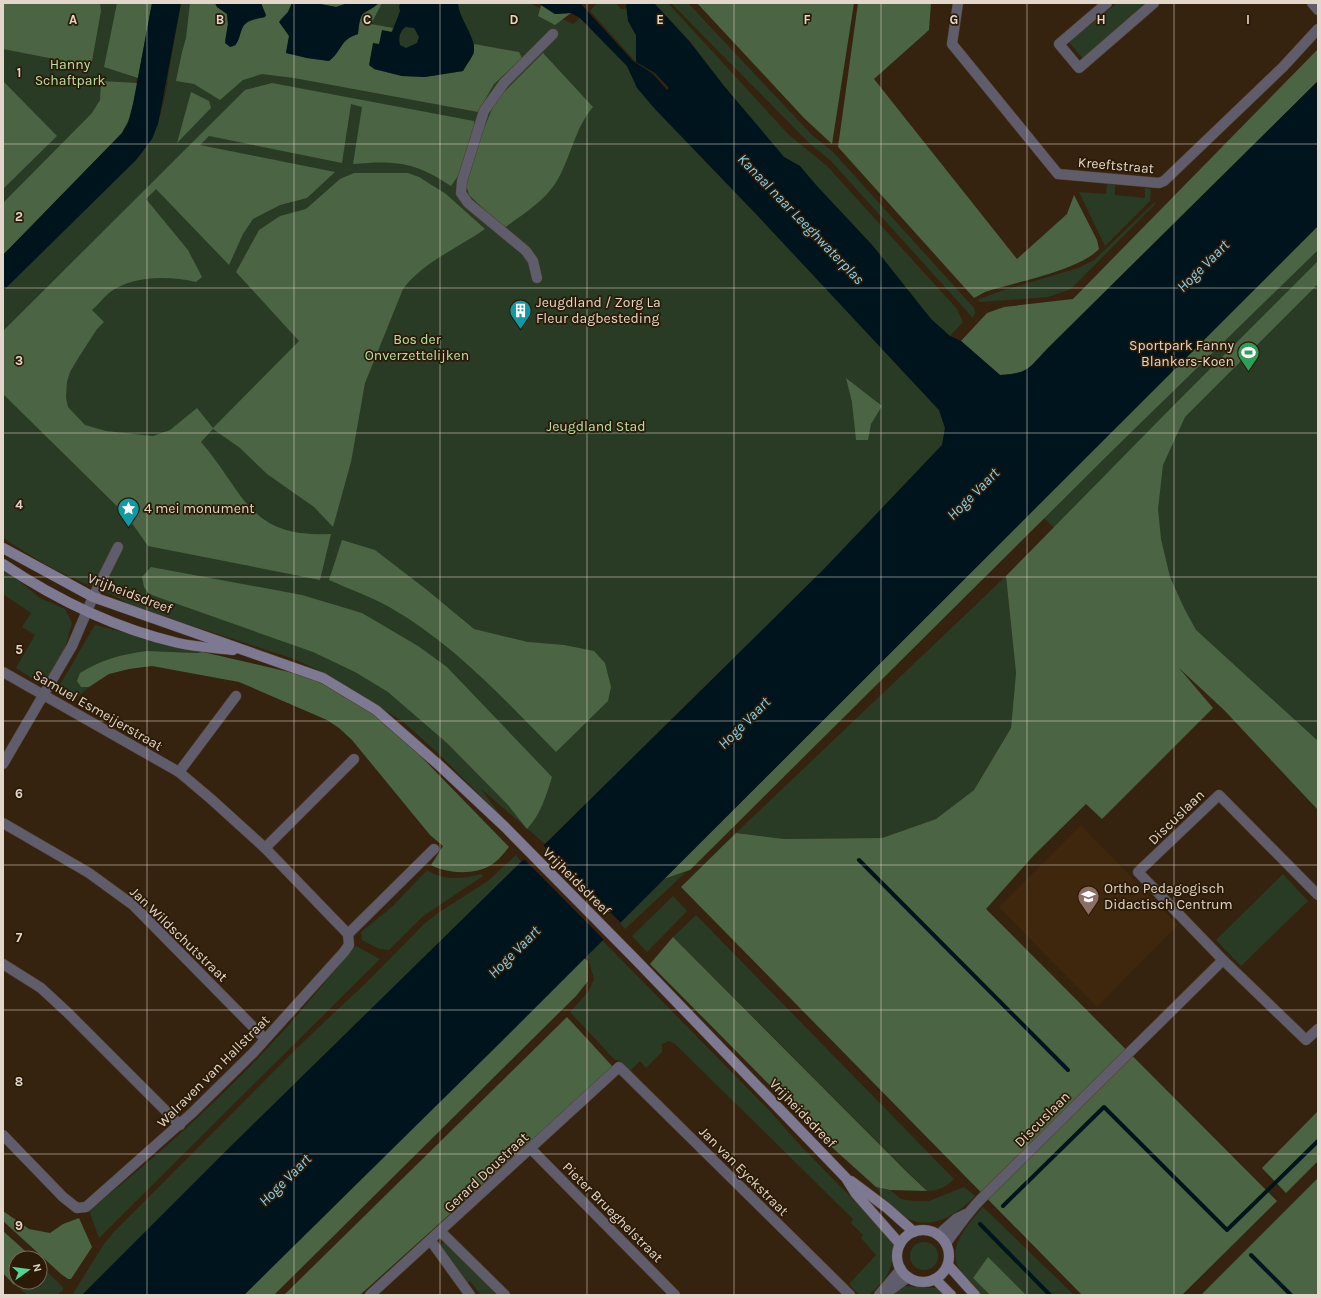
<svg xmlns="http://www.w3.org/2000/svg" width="1321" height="1298" viewBox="0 0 1321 1298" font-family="Karla,sans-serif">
	<rect width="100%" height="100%" fill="#35230f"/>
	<polygon fill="#3e270d" points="1081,825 1178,925 1097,1007 999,907"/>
	<g fill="#293b24">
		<polygon points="3,3 152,3 128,123 3,249"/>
		<path d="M181,3H529L573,24L580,18L627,66L638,87L655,109L756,214L939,410L945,428L942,445L824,569L545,844L480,788L505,821L438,753L402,721L327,674L294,659L132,606C113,593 92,588 73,578C48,567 26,553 3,538V290L136,160C157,138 162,109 168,82H167Z"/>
		<polygon points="597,3 616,3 621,9 628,8 628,21 636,35 636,62 590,11"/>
		<polygon points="654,3 668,3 788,134 827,166 957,309 963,322 950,336 931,319 873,246 815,184 800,166 784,157 724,86 690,42"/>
		<polygon points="671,3 688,3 812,135 833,152 974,308 975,312 973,318 831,161 808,142"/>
		<polygon points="1117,3 1147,3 1083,59 1069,42"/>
		<polygon points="1107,184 1115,185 1115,195 1145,198 1145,188 1151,189 1150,201 1105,246 1079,192 1106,194"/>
		<polygon points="1155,202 1155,204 1071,289 1048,297 981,302 977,300 1001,291 1078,268 1094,260"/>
		<polygon points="1318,233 1318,791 1040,514"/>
		<polygon points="3,568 40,598 65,609 72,623 65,648 43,685 16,668 35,635 22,627 31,613 3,594"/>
		<polygon points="1006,576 1016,673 1011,728 974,790 936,819 882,838 784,839 736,833"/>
		<polygon points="95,625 203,652 197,653 147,651 81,687 89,687 72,702 55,693"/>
		<polygon points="516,855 521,862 228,1149 82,1295 72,1295 104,1244 114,1232 300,1045 367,982 424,924 438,913 488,881"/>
		<path d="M427,870C443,881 463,879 481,874L483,876L422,917L389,950L379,949L362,940L361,932L393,906Z"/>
		<polygon points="686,872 625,929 619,922 664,879"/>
		<polygon points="1283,874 1308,901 1241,966 1216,940"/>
		<polygon points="673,896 687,911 647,952 632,936"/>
		<path d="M696,915L954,1179C946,1187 938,1191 927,1191L673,937Z"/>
		<path d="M602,940L769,1110L798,1143L880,1227L894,1244C891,1272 890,1276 869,1295H859L849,1284L876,1255L861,1238L863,1235L851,1223L853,1219L675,1044L669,1041L662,1044V1052L646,1068L640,1061L630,1071L622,1062L614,1059L570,1012L588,992L594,979L587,955Z"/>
		<path d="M356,946L380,959L99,1238L89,1210C157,1158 228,1092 285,1029C309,1002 332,973 356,946Z"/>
		<path d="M876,1187L890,1190L901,1199L914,1201H929L964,1187L975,1196C938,1234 905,1232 876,1187Z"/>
		<path d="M983,1207L1074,1295H1026L988,1258L973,1278L990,1295H980C942,1259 952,1242 983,1207Z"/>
		<polygon points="444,1242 498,1295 481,1295 470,1281 467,1283 440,1245"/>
		<circle cx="924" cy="1256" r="14"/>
		<polygon points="41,1266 63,1287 63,1290 57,1295 27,1295 20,1289 26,1282 40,1282"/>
		<polygon points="905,1286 936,1288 946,1295 892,1295 899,1288"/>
	</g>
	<g fill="#4b6443">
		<polygon points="3,3 100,3 101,11 92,61 85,65 3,49"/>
		<polygon points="117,3 152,3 138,78 104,67"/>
		<path d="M190,3H215L217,7L227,14L228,24L225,40L235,46C239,40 239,33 242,28C246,20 258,19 265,17L261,3H292L288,12L280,20L289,36L286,53L307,58L329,61C343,50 339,40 358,34C360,16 362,8 382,3L371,24L393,28L374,69L402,76L425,77L463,71L474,53V44L519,52L522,58L494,84L478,112L294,78L262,74L243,80L220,100L194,84L176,81L182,52L186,38Z"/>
		<polygon points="315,3 348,3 336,7"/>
		<polygon points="697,3 854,3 832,144 804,118"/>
		<path d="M858,3H931L929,30L874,79L1017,259L1067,214L1074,195L1097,240L1099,249C1078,271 1015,282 985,292L974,298L838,147Z"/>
		<polygon points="541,5 555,14 571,13 555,25 538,16"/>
		<path d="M1318,49V81L1047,349C1028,370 1029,373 1000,375L961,341L987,313L1004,307L1073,299Z"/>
		<path d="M543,53L593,107C574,129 571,159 555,184C543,202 522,215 504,228L469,195L466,184L481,135L496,100Z"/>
		<polygon points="3,81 57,136 3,189"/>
		<polygon points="101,81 138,83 130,117 122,133 3,255 3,203 92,113 100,100"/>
		<path d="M272,83L474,121L475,128L460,173L451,186C416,162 395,160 353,164L362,107L351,104L342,163L209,136L200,145L335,172L307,198L280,205L253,219L243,234L229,265L156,189L146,199L188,250L202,277L196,282C169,276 133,275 109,293C103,298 98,305 92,310L104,322L97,329L77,360L70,372L67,382L66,398L68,407L85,425L106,431L153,436L170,430L197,408L213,428L299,341L236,272L259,230L280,216L306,209L340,179L354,173H408L419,177L446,194L485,229C458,248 423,262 403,289L365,383L351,462L333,527L314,507L267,474L240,448L213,429L201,442C246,494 248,538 331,534L320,580L148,546L127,516L3,394V331L245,90Z"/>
		<polygon points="191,92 209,101 211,108 177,143"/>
		<polygon points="1318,226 1318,250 1116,447 690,870 664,879"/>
		<polygon points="1318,261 1318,284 1185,417 1163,465 1158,509 1161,539 1170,577 1184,608 1196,630 1318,741 1318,810 1224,710 1179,668 1213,708 1102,819 1086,804 1034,855 986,909 1277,1201 1182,1295 1082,1295 681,887 736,833 784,839 882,838 936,819 974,790 1011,728 1016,673 1006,576 1172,407"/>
		<polygon points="846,378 882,406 871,424 868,440 856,440 852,402"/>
		<path d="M342,540L375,550L427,590L474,629L528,642L564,645L594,651L605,663L611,687L608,701L556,752C505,700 455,645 391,608C372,597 349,589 329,580Z"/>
		<path d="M151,567L302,595L362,613L418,646L447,667L552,777C546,796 541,814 527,829L508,805L447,743L388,692L355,672L313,652L149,594L144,587L142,577Z"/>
		<path d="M147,651L197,653L203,652L302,675L335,689L379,718L401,736L509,847C504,853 498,861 491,865C475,875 447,874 431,865L443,846L430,835L352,740L339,728L327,720L239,682L152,666L129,669L109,674L89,687H81L77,681L80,673C101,660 122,654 147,651Z"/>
		<polygon points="673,937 907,1172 927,1191 890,1190 876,1187 825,1141 650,964"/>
		<polygon points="584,958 588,961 588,981 576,996 274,1295 244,1295"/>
		<polygon points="567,1017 613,1067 360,1295 284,1295"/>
		<polygon points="1318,1111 1318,1161 1286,1193 1262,1168"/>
		<polygon points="1318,1178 1318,1295 1201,1295"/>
		<polygon points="3,1211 29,1229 50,1233 63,1224 79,1218 92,1247 71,1279 68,1279 61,1274 3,1221"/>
		<polygon points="3,1231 33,1258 16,1258 17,1282 14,1285 3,1273"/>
		<polygon points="988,1257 1026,1295 990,1295 973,1278"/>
	</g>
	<g fill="#00141d" fill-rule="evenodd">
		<polygon points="152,3 181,3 158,124 152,139 136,160 3,291 3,255 122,133 128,123 133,104"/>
		<path d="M215,3H261L266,15L265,17C259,18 251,19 246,23C238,30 242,45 230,47L225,43L228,24L227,14L217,7Z"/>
		<path d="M292,3H315L336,7L348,3H379C362,18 361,6 358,34C339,40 343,50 329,61L307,58L286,53L289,36L279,22L288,12Z"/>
		<path d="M401,3H458C459,19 476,37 474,51C473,57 466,65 463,71L425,77L402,76L374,69L369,65L373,43L379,44L382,30L392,32L400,11L399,6ZM406,27L414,28L419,37L417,43L406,48L400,45C398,38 400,30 406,27Z"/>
		<path d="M538,3H580L633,61L653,74L667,90L669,88L655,73L636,62V35L628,21L626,5L629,3H654L690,42L724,86L784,157L800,166L816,185L873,246L931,319L950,336L961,341L1000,375C1029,373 1028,369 1047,349L1318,81V226L502,1041L244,1295H82L228,1149L521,862L538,851L824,569L942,445L945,428L939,410L756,214L655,109L637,88L627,66L580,18L571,13L555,14Z"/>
	</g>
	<polygon fill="#35230f" points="542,844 621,923 604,940 523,858 536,850"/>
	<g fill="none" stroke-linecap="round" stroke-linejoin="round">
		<g stroke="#00141d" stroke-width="4">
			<polyline points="859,860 1068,1070"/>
			<polyline points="1003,1206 1104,1107 1227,1230 1318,1141"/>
			<polyline points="980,1224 1050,1295"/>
			<polyline points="1251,1255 1291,1295"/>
		</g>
		<defs>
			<g id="street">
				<polyline points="958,3 952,44 1058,174 1159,183 1164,181 1283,67 1318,29"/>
				<polyline points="1107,3 1059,44 1079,68 1154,3"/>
				<polyline points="1312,3 1318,10"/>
				<polyline points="537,278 533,261 526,251 468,203 461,193 462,181 484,111 504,83 553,34"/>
				<polyline points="3,672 179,772 211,799 265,848 348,934 434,849"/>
				<polyline points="3,764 72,646 93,597 118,547"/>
				<polyline points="179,772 236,696"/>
				<polyline points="3,823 89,873 133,905 265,1039"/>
				<polyline points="265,848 354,759"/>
				<polyline points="1318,895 1219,795 1138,872 1223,960 1306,1040 1318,1029"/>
				<polyline points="3,964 41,988 68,1013 180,1125"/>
				<polyline points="3,1135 63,1197 77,1208 86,1207 192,1113 253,1053 344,952 349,945 348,934"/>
				<polyline points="531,1149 675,1295"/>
				<polyline points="441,1232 505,1295"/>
				<polyline points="938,1235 956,1219 966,1214"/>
				<polyline points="431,1241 470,1295"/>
				<path d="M946,1243C958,1228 967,1213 981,1199L1223,960"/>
				<polyline points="883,1292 892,1289 908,1277"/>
				<polyline points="370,1295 619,1067 850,1295"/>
				<polyline points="879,1295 901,1269"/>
			</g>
			<g id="secondary">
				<polyline points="3,548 93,597 323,678 376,710 440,766 505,827 637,961 846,1178 856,1194 900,1244"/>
				<path d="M3,564C57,600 114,628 178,643C196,647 215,648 233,650"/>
				<polyline points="851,1181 887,1208 914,1232"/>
				<circle cx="923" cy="1256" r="26"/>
				<polyline points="948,1265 975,1295"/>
				<polyline points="935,1279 951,1295"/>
			</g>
		</defs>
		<use href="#street" stroke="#51402d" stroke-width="11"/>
		<use href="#secondary" stroke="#51402d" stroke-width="11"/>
		<use href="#street" stroke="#5f5c6c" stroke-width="10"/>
		<use href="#secondary" stroke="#7e7993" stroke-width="10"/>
	</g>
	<path fill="none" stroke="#e3d7cb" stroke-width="1" stroke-opacity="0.55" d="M147,3V1295M294,3V1295M440,3V1295M587,3V1295M734,3V1295M881,3V1295M1027,3V1295M1174,3V1295M3,144H1318M3,288H1318M3,433H1318M3,577H1318M3,721H1318M3,865H1318M3,1010H1318M3,1154H1318"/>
	<defs>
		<symbol id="building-pin" viewBox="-11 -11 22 30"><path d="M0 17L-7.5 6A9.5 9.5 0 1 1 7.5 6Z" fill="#0f9aa8" stroke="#2b1a06"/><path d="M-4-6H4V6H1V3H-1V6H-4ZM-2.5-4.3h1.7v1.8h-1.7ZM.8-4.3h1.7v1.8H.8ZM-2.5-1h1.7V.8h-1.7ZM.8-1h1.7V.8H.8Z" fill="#fff"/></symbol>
		<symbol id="stadium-pin" viewBox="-11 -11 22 30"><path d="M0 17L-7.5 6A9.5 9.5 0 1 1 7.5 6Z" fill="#2e9e5b" stroke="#2b1a06"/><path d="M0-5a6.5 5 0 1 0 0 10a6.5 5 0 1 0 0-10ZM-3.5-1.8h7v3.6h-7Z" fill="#fff"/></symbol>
		<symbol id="sight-pin" viewBox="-11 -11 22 30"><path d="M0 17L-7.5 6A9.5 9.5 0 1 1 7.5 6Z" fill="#0f9aa8" stroke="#2b1a06"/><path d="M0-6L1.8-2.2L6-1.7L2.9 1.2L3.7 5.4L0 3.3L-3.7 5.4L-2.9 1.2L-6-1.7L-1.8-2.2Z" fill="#fff"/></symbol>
		<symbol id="university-pin" viewBox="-11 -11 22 30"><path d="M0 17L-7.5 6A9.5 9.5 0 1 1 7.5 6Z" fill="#8d6e63" stroke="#2b1a06"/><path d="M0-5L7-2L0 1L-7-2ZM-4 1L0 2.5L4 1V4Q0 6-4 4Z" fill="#fff"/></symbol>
	</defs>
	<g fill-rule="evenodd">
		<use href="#building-pin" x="508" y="298" width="25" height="34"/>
		<use href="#stadium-pin" x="1236" y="340" width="25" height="34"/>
		<use href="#sight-pin" x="116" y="496" width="25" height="34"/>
		<use href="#university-pin" x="1076" y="884" width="25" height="34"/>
	</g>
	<g text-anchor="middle" stroke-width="3.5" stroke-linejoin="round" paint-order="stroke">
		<g font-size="14" fill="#b5e1a9" stroke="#2b1a06">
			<text x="70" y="69">Hanny<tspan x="70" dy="16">Schaftpark</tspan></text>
			<text x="417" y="344">Bos der<tspan x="417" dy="16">Onverzettelijken</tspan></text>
			<text x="596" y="431">Jeugdland Stad</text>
		</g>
		<g font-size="14" fill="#e3d7cb" stroke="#2b1a06">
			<text transform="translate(1116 165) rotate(5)" y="5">Kreeftstraat</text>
			<text transform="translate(130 593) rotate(21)" y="5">Vrijheidsdreef</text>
			<text transform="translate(98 710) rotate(30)" y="5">Samuel Esmeijerstraat</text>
			<text transform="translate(1176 817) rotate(-44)" y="5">Discuslaan</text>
			<text transform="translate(577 881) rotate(45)" y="5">Vrijheidsdreef</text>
			<text transform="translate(179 934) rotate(44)" y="5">Jan Wildschutstraat</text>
			<text transform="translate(213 1071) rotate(-45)" y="5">Walraven van Hallstraat</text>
			<text transform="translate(803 1113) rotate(46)" y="5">Vrijheidsdreef</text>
			<text transform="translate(1042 1119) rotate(-45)" y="5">Discuslaan</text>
			<text transform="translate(744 1171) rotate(45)" y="5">Jan van Eyckstraat</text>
			<text transform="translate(486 1172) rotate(-43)" y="5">Gerard Doustraat</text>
			<text transform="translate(613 1212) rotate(45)" y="5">Pieter Brueghelstraat</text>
		</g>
		<g font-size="14" fill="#e3d7cb" stroke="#2b1a06" text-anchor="start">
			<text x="536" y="307">Jeugdland / Zorg La<tspan x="536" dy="16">Fleur dagbesteding</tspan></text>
			<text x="1234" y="350" text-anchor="end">Sportpark Fanny<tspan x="1234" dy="16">Blankers-Koen</tspan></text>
			<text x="144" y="513">4 mei monument</text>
			<text x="1104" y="893">Ortho Pedagogisch<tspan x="1104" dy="16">Didactisch Centrum</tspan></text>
		</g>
		<g font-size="15" font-style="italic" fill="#85d2f3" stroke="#2b1a06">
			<text transform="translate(801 219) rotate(46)" y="5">Kanaal naar Leeghwaterplas</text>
			<text transform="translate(1203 266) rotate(-45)" y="5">Hoge Vaart</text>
			<text transform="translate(973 494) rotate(-45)" y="5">Hoge Vaart</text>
			<text transform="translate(744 723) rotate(-45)" y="5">Hoge Vaart</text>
			<text transform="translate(514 952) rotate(-45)" y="5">Hoge Vaart</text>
			<text transform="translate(285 1180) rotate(-45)" y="5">Hoge Vaart</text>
		</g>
	</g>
	<g font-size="13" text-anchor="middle" font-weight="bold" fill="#e3d7cb" stroke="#2b1a06" stroke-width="3.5" stroke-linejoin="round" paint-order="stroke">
		<text x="73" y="24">A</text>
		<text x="220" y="24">B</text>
		<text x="367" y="24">C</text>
		<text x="514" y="24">D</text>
		<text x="660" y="24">E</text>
		<text x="807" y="24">F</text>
		<text x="954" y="24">G</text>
		<text x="1101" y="24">H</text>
		<text x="1248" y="24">I</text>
		<text x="19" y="77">1</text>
		<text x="19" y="221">2</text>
		<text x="19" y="365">3</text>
		<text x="19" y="509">4</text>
		<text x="19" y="654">5</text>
		<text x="19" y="798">6</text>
		<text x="19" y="942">7</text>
		<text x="19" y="1086">8</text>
		<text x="19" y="1230">9</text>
	</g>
	<rect width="1321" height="1298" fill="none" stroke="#e3d7cb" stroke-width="8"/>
	<g transform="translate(28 1270) rotate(76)"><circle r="19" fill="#2b1a06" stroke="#756655"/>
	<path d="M0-3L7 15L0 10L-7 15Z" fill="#53d396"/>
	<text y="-6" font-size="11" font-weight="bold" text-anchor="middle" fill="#e3d7cb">N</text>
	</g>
</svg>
